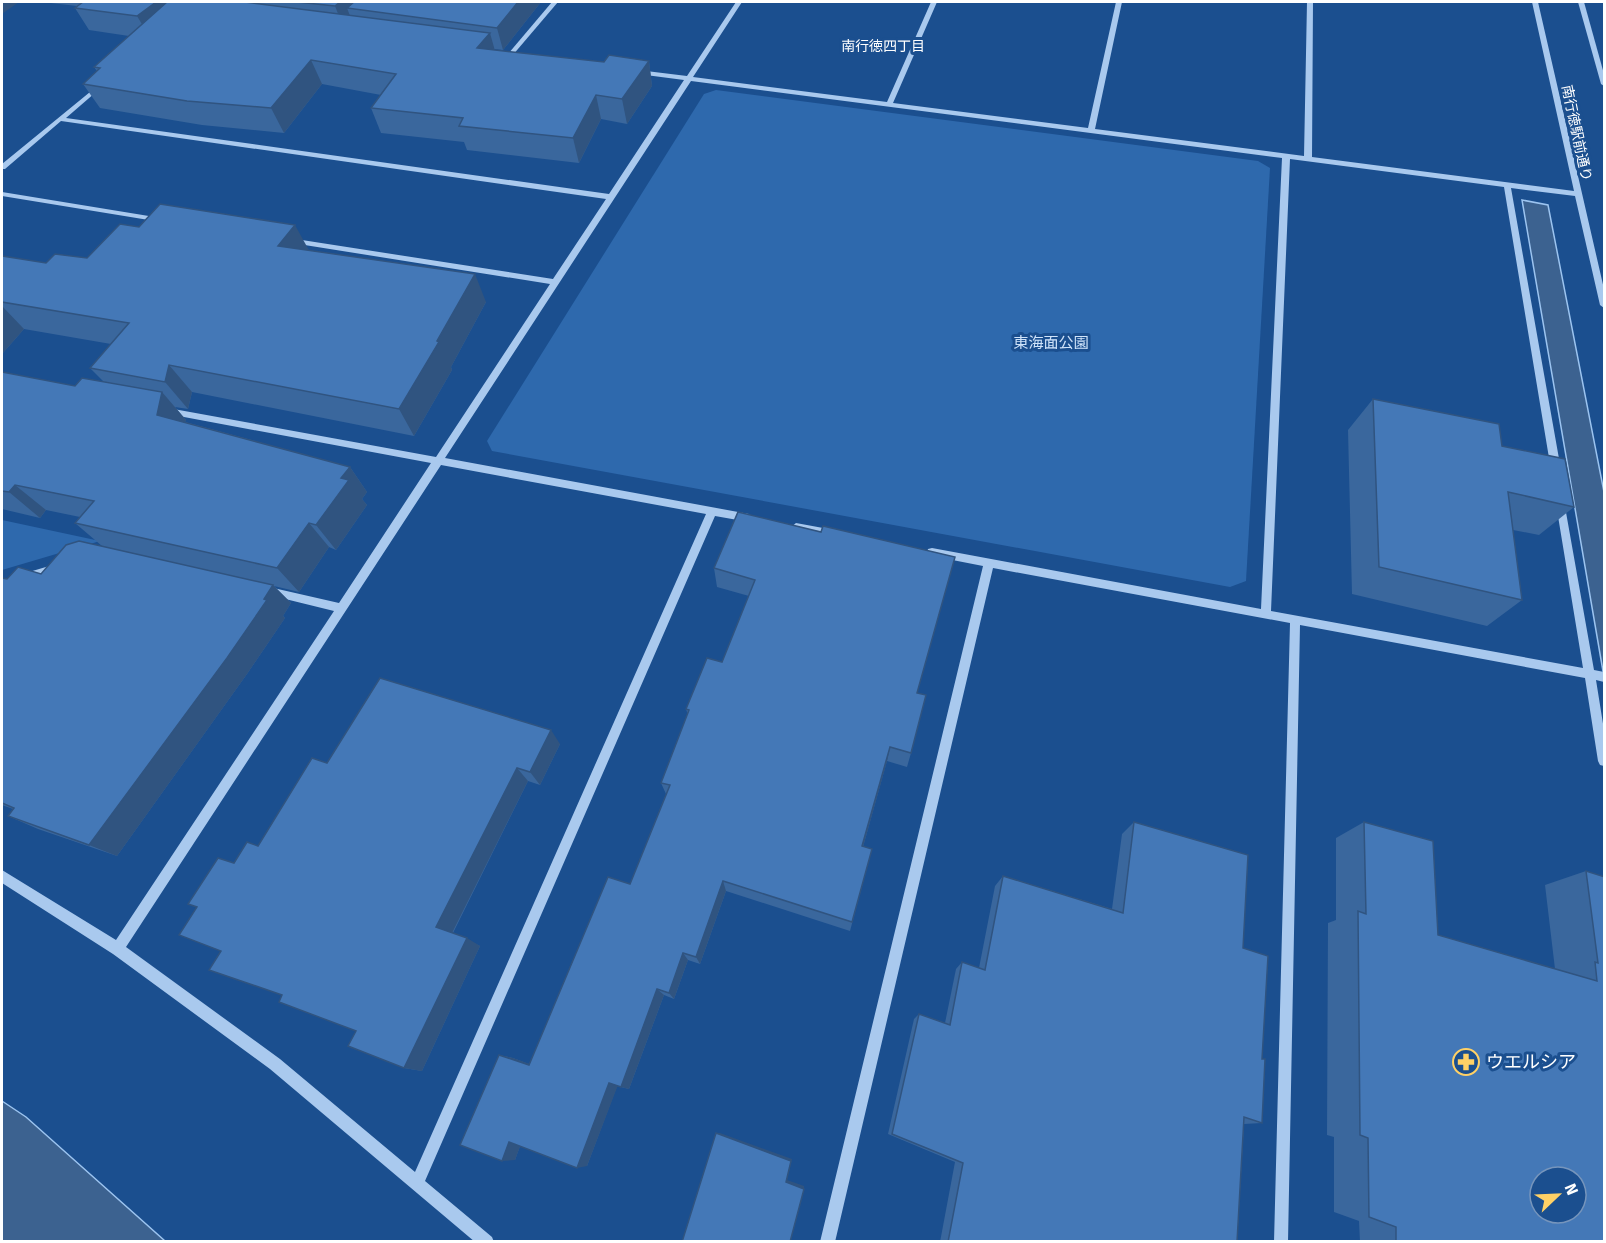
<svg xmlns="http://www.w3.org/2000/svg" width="1606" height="1243" viewBox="0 0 1606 1243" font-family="'Fira Sans','Noto Sans JP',sans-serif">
	<rect width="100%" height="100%" fill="#1b4f8f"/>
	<g fill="#2e69ad">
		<polygon points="716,90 1258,161 1270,168 1246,581 1230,587 492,451 487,441 704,94"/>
		<polygon points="2,520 100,541 2,570"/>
	</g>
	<g fill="#3c6290" stroke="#9cc4f0" stroke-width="1.5">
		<polygon points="1522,200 1548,205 1604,492 1604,677"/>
		<polygon points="2,1101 26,1117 165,1241 2,1241"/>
	</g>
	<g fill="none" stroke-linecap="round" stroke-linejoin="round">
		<g fill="#a9c9ee" fill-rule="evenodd">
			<polygon points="552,2 558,2 512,56 508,56 508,54"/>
			<path d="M736,2H742L693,77L887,102L931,2H937L893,103L1088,128L1116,2H1122L1095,129L1304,156L1307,2H1313L1312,157L1574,191L1532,2H1538L1604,289V308L1600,305L1575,196L1511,188L1561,470L1556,474L1551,470L1504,187L1290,159L1271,611L1583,668L1556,504L1561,500L1564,501L1594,670L1604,672V682L1596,680L1604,730V766L1600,765L1598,761L1585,678L1300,625L1288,1242H1274L1290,623L993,568L835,1242H820L983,566L932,556L928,555L927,552L928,549L932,548L1261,609L1282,158L691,81L445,458L749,514L754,518L749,522L715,516L425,1181L492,1237L494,1242H475L270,1069L113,954L2,883V870L116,940L334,611L269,595L265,594L264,591L265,588L269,587L339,603L431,463L168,414L163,411L165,409L168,408L436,457L550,284L292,243L288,240L289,238L553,279L606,199L61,121L5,169H2V164L101,83L103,84V86L66,118L609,194L684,80L638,74L635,72L638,70L687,76ZM441,465L706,514L415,1172L280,1059L126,947Z"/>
			<polygon points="1578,2 1584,2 1604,74 1604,86 1601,84"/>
			<polygon points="2,192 161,218 165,220 161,222 2,196"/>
			<polygon points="796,523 834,530 839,534 834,538 796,531 791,527"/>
			<polygon points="56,564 60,565 61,568 60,571 2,588 2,580"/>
		</g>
	</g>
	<g fill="#3a679d">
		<polygon points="42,2 541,2 503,50 494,49 495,50 604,62 649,61 652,86 627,124 601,119 579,163 467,150 464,142 381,133 371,108 381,95 322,84 284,133 202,125 100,108 83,84 97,71 94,67 129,36 89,30 75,8 77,6"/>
		<polygon points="309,250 486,302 451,367 452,370 414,436 192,392 188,409 175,407 186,420 185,422 350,467 367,492 362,499 367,505 336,550 329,547 299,592 274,586 291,603 283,616 285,618 247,674 117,856 38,829 8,816 13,809 2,805 2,578 7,579 41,574 102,546 75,523 80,517 46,510 40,518 2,509 2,372 75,386 103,381 90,368 111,344 24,329 2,354 2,256 46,263 87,258"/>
		<polygon points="1373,399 1574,507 1539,535 1513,530 1522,600 1487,626 1352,594 1348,430"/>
		<polygon points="738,512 917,693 911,753 907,767 887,761 863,847 872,849 850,931 726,891 700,964 688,960 674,999 664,995 629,1089 617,1086 587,1166 520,1146 515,1160 499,1055 513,1058 529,1064 630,884 666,794 661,783 688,715 686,709 722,662 749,596 717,587 714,568"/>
		<polygon points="560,744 540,785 528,781 453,933 480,946 422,1071 404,1068 356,1031 282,995 221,951 234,863 258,846 327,763"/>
		<polygon points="1134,822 1243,948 1262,1059 1262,1123 1244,1124 1237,1242 940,1242 955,1162 888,1134 914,1019 919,1014 945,1023 956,969 962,962 979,968 995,886 1003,876 1112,909 1122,834"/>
		<polygon points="1364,822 1438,935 1555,969 1545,885 1586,871 1605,877 1605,1242 1360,1242 1359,1221 1334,1212 1334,1137 1327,1135 1328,923 1336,920 1336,838"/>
	</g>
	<g fill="#305480">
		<polygon points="2,2 19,2 2,14"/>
		<polygon points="156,2 194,2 151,39 137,16"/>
		<polygon points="340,2 373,2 347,8 352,21 344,29 335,6"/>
		<polygon points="518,2 541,2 503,50 497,28"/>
		<polygon points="490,33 497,58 477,48"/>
		<polygon points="311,60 322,84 284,133 271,108"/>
		<polygon points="649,61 652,86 627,124 622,99"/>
		<polygon points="596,95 601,119 579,163 573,138"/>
		<polygon points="295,225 311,254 278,246"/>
		<polygon points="475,274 486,302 451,367 452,370 414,436 399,409"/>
		<polygon points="2,306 24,329 2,354"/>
		<polygon points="169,365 192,392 188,409 165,382"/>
		<polygon points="162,392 186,420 181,442 157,415"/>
		<polygon points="350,467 367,492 362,499 367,505 336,550 316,525 341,478"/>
		<polygon points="15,485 46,510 40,518 9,492"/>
		<polygon points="309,523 329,547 299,592 277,568"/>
		<polygon points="273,585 291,603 283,616 285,618 247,674 117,856 89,845"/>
		<polygon points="551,730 560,744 540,785 530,772"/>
		<polygon points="890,747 887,761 860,857 862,846"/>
		<polygon points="517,768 528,781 451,935 436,927"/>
		<polygon points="723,881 726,891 700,964 696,957"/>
		<polygon points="467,938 480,946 422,1071 404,1068"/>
		<polygon points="683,953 688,960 674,999 669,993"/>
		<polygon points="657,989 664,995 629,1089 621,1087"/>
		<polygon points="499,1055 513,1058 541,1068 529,1065"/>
		<polygon points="609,1083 618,1085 587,1166 577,1168"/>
		<polygon points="716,1133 720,1133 792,1159 787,1180 804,1186 804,1189 786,1182"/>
		<polygon points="522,1141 515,1160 502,1161 509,1142"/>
	</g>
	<g fill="#4478b7" stroke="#305480" stroke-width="1.5" fill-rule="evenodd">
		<polygon points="83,2 156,2 137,16 75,8"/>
		<polygon points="167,2 245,2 490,33 477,48 604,62 609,55 649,61 622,99 596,95 573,138 459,126 463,118 371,108 396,74 311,60 271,108 187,101 83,84 100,68 94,67"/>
		<polygon points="297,2 340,2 335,6"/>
		<polygon points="354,2 518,2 497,28 347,8"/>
		<polygon points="160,204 295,225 278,246 475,274 437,341 439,342 399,409 169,365 165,382 90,368 129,323 2,302 2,256 46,263 55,254 87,258 120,224 139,227"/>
		<polygon points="2,372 75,386 82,378 162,392 157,415 350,467 341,478 349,480 316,525 309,523 277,568 75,523 94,501 15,485 9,492 2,491"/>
		<polygon points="1373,399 1499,424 1502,446 1565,459 1574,507 1508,492 1522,600 1379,567"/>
		<polygon points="738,512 821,532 823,526 955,557 917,693 926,695 911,753 890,747 862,846 872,849 852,922 723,881 696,957 683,953 669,993 657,989 621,1087 609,1083 577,1168 509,1142 502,1161 460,1145 499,1055 529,1065 608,877 630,884 670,785 661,783 689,710 686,709 707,658 722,662 755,580 714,568"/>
		<polygon points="79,541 273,585 264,599 267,600 227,658 89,845 8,816 14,808 2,803 2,578 7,579 18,567 41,574 66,545"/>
		<polygon points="380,678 551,730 530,772 517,768 436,927 467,938 404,1068 348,1046 356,1031 279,1002 282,995 209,970 221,951 179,935 197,907 188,904 218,858 234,863 247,842 258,846 312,758 327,763"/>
		<polygon points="1134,822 1248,855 1243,948 1268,956 1262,1059 1265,1059 1262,1123 1244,1117 1237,1242 948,1242 963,1163 892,1134 919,1014 950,1025 962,962 985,970 1003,876 1123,913"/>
		<path d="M1364,822L1433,841L1438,935L1597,981L1595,962L1598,963L1586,871L1605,877V1242H1396V1227L1369,1217L1368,1138L1360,1135L1358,911L1366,914ZM1540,1177H1576V1213H1540Z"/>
		<polygon points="716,1133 791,1161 786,1182 804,1189 790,1242 682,1242"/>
	</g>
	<defs>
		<symbol id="pharmacy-ring" viewBox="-11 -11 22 22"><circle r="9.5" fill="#1b4f8f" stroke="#ffd166" stroke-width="1.5"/><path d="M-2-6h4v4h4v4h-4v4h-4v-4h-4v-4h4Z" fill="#ffd166"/></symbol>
	</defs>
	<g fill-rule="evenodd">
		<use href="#pharmacy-ring" x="1451" y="1047" width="30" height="30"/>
	</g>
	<g text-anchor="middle" stroke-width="6" stroke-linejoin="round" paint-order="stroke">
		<g font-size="14" fill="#fff" stroke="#1b4f8f">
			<text x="883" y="51">南行徳四丁目</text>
		</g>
		<g font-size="14" fill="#fff" stroke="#1b4f8f">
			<text transform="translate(1577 133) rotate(78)" y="5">南行徳駅前通り</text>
		</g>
		<g font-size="15" fill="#cfe3fa" stroke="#1b4f8f">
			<text x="1051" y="348">東海面公園</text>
		</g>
		<g font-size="18" fill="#fff" stroke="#1b4f8f" text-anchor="start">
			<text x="1486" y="1068">ウエルシア</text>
		</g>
	</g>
	<rect width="1606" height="1243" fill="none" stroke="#ffffff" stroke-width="6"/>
	<g transform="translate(1558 1195) rotate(67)"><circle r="28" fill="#1b4f8f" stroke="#7695bc" stroke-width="1.5"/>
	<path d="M0-4.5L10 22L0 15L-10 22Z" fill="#ffd166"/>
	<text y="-9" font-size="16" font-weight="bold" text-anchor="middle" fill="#ffffff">N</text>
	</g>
</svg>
